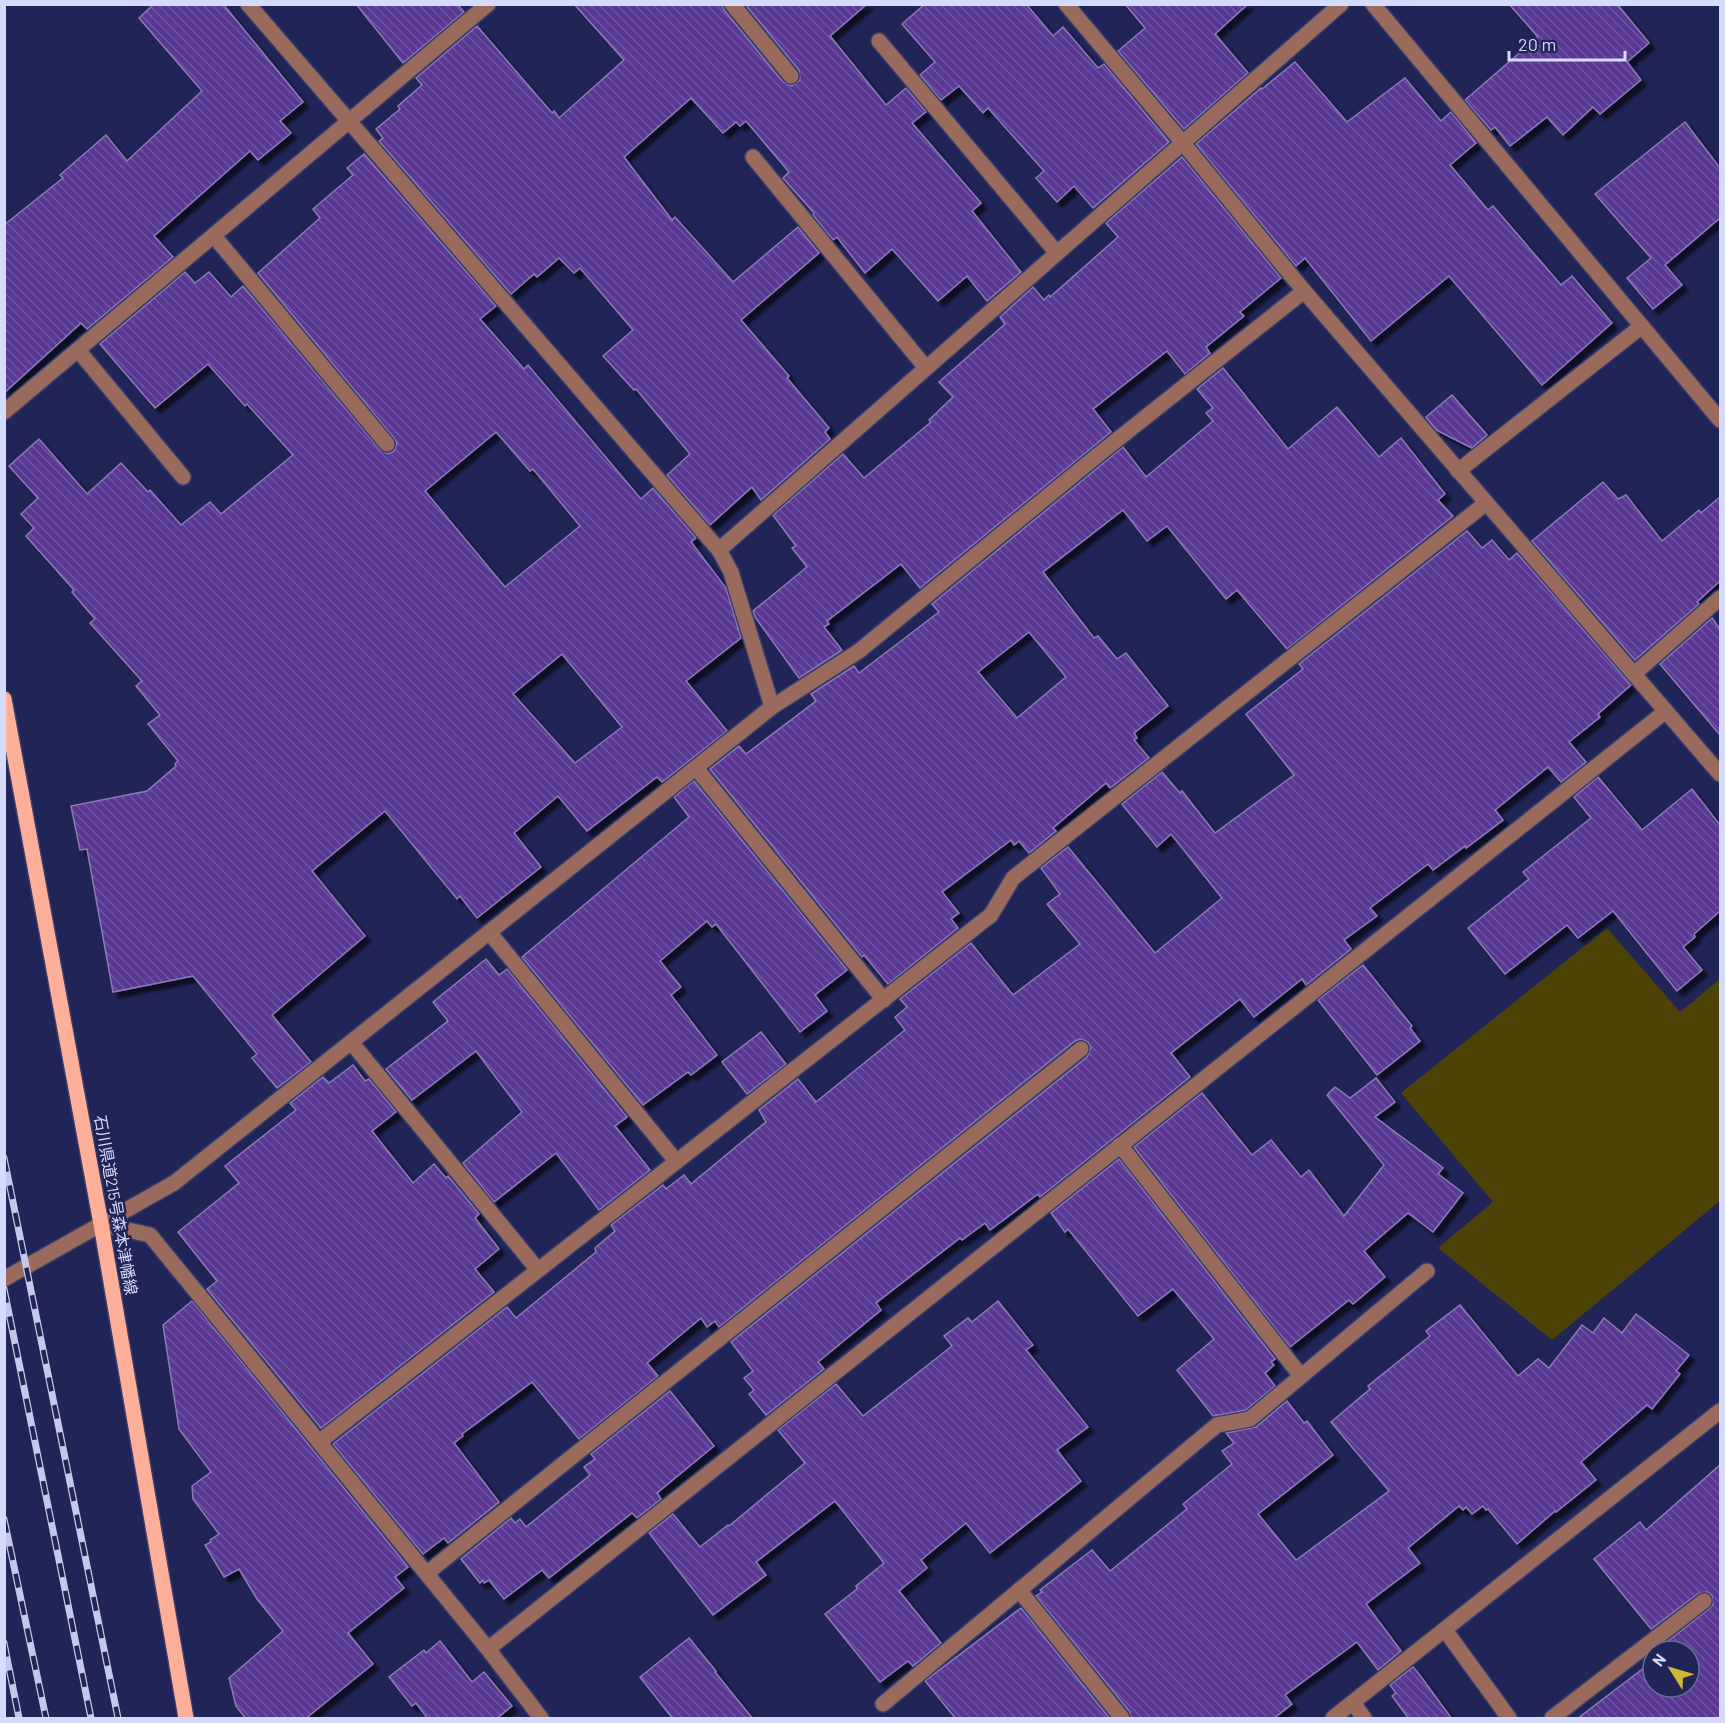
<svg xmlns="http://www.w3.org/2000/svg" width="1725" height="1723" viewBox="0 0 1725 1723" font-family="Barlow,'Noto Sans JP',sans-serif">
	<defs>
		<pattern id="building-back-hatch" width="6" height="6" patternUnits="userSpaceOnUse" patternTransform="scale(1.5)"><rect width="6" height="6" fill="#593792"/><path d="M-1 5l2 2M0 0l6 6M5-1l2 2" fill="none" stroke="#7053a2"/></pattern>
		<filter id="shadow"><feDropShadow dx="5.5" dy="5.5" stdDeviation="1.5" flood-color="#0009"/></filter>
	</defs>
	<rect width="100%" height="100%" fill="#212456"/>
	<polygon fill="#4e4307" points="1607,928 1680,1012 1720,979 1720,1201 1552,1340 1438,1248 1493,1202 1401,1093"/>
	<g fill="url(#building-back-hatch)" stroke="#8c7bb6" stroke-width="1.5" fill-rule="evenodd" filter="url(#shadow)">
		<polygon points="154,4 223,4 303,102 280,121 291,133 258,160 250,151 154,236 173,257 87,329 81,323 4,393 4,225 63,178 60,175 106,135 127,161 202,91 139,18"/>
		<polygon points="356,4 457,4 464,12 403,63"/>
		<polygon points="574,4 722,4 724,10 783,82 792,86 800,80 799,70 745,4 867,4 830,36 886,105 906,88 926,112 912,123 981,203 972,211 1021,272 987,301 967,276 938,301 892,249 865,273 837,237 833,240 813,215 814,213 783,178 789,172 746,121 740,126 736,122 723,133 691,98 624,157 672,220 675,217 733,282 798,227 819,253 741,320 789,376 787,378 829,428 825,432 830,439 761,500 752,487 710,525 667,475 690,454 636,389 634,390 603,356 633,330 580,268 574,273 559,258 537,277 534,274 511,294 379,141 383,138 376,129 400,109 398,106 422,85 416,78 477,26 552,113 554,111 559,118 624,60"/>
		<polygon points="925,4 1026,4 1053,36 1063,27 1098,68 1104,64 1169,142 1093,208 1074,186 1057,202 1036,178 1044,171 988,108 983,113 959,86 941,100 920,75 935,62 902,24"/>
		<polygon points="1125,4 1248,4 1215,34 1248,73 1184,129 1118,51 1145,28"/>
		<polygon points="1509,4 1617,4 1649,43 1627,62 1641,80 1600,114 1593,107 1563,135 1547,117 1510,146 1495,127 1491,130 1465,100 1538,37"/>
		<polygon points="1295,62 1347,122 1405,78 1441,121 1451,112 1476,143 1450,165 1488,210 1493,206 1561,285 1572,276 1612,323 1542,385 1449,276 1371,341 1305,258 1296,266 1196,144 1261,88 1262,89"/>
		<polygon points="1685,122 1720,168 1720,218 1665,265 1682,285 1653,309 1627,278 1651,258 1595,194"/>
		<path d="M364,154L496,306L480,319L524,369L528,365L641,499L653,488L696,538L691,542L726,588L741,638L686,681L727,731L662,782L657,777L587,831L558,796L514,833L541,867L477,918L460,896L457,899L385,811L312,871L365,936L272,1015L311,1062L277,1088L252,1058L257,1054L193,976L113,992L87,849L80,850L71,806L147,791L176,766L175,764L178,761L148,724L160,715L136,686L142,681L90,623L95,619L72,592L74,590L26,536L34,528L21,514L38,498L9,466L39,439L87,494L121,463L148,492L150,490L181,525L210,502L221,514L293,455L247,404L245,406L208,364L155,408L100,344L185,272L195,283L209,272L231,297L243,286L380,450L388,454L394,451L397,443L394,438L258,273L320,218L313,209L353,175L347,168ZM496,432L530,471L533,469L580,526L505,587L425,491ZM562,654L622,727L575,763L513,694Z"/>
		<polygon points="1182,157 1281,278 1240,312 1244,316 1206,347 1210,353 1185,374 1167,351 1093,409 1111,432 920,588 901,564 827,621 829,624 824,627 842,650 799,678 755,617 753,611 807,567 792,548 796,546 773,515 843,454 864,478 931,422 929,420 953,397 939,382 1005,324 1000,317 1033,287 1044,300 1049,295 1050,297 1118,237 1106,223"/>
		<path d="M1223,368L1288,449L1337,407L1379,457L1401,438L1445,494L1438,500L1453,516L1287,649L1237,590L1226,599L1167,526L1147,541L1123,510L1043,572L1094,638L1098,636L1117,659L1126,653L1168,706L1134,733L1137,738L1134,740L1149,758L1110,788L1106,783L1053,828L1056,831L1029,853L1019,841L1014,845L1011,840L942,892L959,913L951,919L958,928L888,984L864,955L862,957L710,769L739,746L746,754L816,701L811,694L854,666L859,673L939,612L932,604L1123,447L1146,477L1213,421L1206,413L1213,408L1197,389ZM1029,632L1066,677L1017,718L978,672Z"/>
		<polygon points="1452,395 1487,435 1472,448 1436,430 1426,417"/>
		<polygon points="1603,482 1618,499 1626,495 1662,541 1699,510 1701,513 1720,497 1720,581 1697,602 1699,604 1635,660 1532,541"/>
		<polygon points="1467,531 1482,548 1492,540 1509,560 1517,553 1631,685 1598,714 1600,717 1569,742 1586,762 1561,782 1548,767 1495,810 1503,820 1466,848 1465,846 1433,870 1428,864 1370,908 1377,916 1344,940 1351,949 1306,985 1302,979 1254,1017 1240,999 1171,1053 1190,1077 1040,1197 1038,1194 990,1230 985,1223 962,1240 960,1238 876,1303 881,1310 818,1362 824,1369 766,1415 749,1394 754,1390 744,1378 753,1371 731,1342 1087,1057 1091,1048 1088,1042 1080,1039 1075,1041 719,1327 715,1321 707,1327 701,1318 647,1363 658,1376 579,1439 532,1382 462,1434 463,1436 454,1443 499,1502 448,1543 444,1538 423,1554 333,1444 507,1307 516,1318 596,1252 595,1248 615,1231 611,1225 663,1185 666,1189 684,1175 691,1184 766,1122 759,1110 798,1079 816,1102 905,1030 895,1017 907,1007 900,999 971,943 1013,995 1080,944 1047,904 1060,894 1041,868 1068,847 1155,953 1222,898 1171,834 1157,847 1122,804 1162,772 1180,793 1182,791 1215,833 1294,775 1246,714 1303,669 1299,664"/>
		<polygon points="1712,618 1720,629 1720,735 1660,664"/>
		<polygon points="1598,777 1642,830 1692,789 1720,825 1720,911 1694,934 1695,937 1683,947 1702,970 1677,991 1613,911 1578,938 1567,925 1505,974 1468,928 1529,879 1523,872 1591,818 1574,797"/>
		<polygon points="694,781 847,970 815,995 827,1011 800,1032 716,924 712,927 707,921 660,961 681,987 671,995 717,1055 691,1075 688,1072 643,1105 522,957 689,817 674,797"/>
		<polygon points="486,959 499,975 507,969 627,1117 615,1126 650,1170 599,1210 556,1153 494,1202 463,1163 522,1112 476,1051 412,1100 386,1069 448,1021 433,1002"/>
		<polygon points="1363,965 1412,1026 1410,1028 1420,1041 1377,1075 1318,1000"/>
		<polygon points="761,1032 786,1064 747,1094 722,1062"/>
		<polygon points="353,1065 365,1081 369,1079 396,1112 372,1131 413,1183 434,1164 446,1178 448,1176 479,1214 475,1218 499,1249 475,1269 494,1292 321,1428 207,1289 217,1281 178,1232 239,1183 225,1166 296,1110 290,1103 323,1077 329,1083"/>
		<polygon points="1376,1078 1395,1102 1375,1117 1443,1168 1438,1174 1463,1193 1433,1232 1408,1213 1364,1251 1385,1277 1353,1304 1349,1300 1290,1347 1134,1147 1202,1093 1252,1155 1271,1140 1301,1177 1309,1170 1344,1216 1384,1165 1327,1095 1335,1087 1350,1098"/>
		<polygon points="1119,1159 1275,1359 1271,1362 1274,1365 1265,1373 1275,1386 1246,1410 1213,1416 1177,1370 1214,1339 1173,1289 1138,1316 1068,1229 1065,1232 1051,1213"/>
		<polygon points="192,1301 408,1567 395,1577 404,1588 348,1633 373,1664 305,1719 246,1719 236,1706 229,1678 283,1631 257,1599 239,1569 224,1577 205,1545 211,1542 210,1540 219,1534 193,1499 192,1486 211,1472 179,1429 163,1325"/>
		<polygon points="998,1301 1033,1345 1026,1350 1088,1427 1057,1450 1081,1481 990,1553 966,1523 921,1560 927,1568 899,1591 941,1643 913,1666 908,1661 880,1682 825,1614 857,1589 856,1586 884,1563 835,1501 756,1562 766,1575 713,1615 649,1533 673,1514 700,1547 728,1525 729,1526 805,1463 778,1430 836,1384 863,1416 952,1346 944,1336 968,1318 972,1322"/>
		<polygon points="1460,1305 1518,1376 1538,1359 1549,1368 1582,1325 1593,1333 1604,1318 1622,1333 1636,1314 1689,1355 1676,1371 1680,1374 1652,1409 1647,1405 1581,1462 1596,1480 1556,1512 1555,1511 1517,1544 1488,1509 1486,1510 1483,1506 1472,1514 1466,1507 1463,1510 1459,1506 1408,1548 1420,1563 1366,1604 1401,1651 1378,1670 1357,1642 1285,1695 1292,1704 1273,1719 1131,1719 1130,1712 1036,1596 1042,1592 1040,1590 1092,1550 1110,1571 1187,1509 1183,1504 1232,1464 1222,1451 1234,1443 1226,1433 1256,1427 1287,1401 1304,1423 1307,1421 1333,1455 1258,1514 1296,1560 1299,1558 1389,1491 1331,1422 1370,1389 1368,1386 1430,1336 1426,1331"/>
		<polygon points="670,1391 714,1446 657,1493 661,1499 637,1518 632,1513 549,1578 542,1570 504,1599 489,1580 484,1583 483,1580 480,1583 461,1559 511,1518 515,1523 520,1519 526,1527 590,1475 584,1467 595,1459 591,1454"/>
		<polygon points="1720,1465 1720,1719 1577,1719 1653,1661 1653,1687 1689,1687 1689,1651 1666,1651 1668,1650 1663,1645 1710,1608 1713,1604 1712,1596 1707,1592 1699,1593 1651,1629 1594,1559 1640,1522 1646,1530"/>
		<polygon points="1021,1608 1110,1719 956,1719 925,1681"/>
		<polygon points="689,1638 716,1671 715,1672 753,1719 673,1719 640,1677"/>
		<polygon points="440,1641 472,1682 484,1672 512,1706 496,1719 428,1719 416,1703 412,1706 389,1677 424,1650 426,1653"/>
		<polygon points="1413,1667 1419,1674 1452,1719 1409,1719 1392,1696 1396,1693 1390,1685"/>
	</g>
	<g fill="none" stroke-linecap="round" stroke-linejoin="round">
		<defs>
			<g id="minor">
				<polyline points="248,4 719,550 731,572 772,707"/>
				<polyline points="732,4 791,76"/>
				<polyline points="1066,4 1183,143 1304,291 1720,774"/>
				<polyline points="1373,4 1720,420"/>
				<polyline points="879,41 1057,253"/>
				<polyline points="753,157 926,368"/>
				<polyline points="214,236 387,444"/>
				<polyline points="78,350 183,477"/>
				<polyline points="4,412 488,4"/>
				<polyline points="1458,471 1642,326"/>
				<polyline points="719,550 1341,4"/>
				<polyline points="1634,674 1720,598"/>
				<polyline points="696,768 884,1000"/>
				<polyline points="489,932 676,1161"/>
				<polyline points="351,1042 538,1270"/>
				<polyline points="1120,1145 1301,1376"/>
				<polyline points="101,1224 150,1235 488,1649 541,1718"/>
				<polyline points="4,1279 174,1183 772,707 859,651 1093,459 1304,291"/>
				<polyline points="319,1442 991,915 1013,878 1486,503"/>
				<polyline points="427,1573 1081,1049"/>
				<polyline points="1019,1590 1122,1718"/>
				<polyline points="1445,1630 1509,1718"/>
				<polyline points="488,1649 1666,711"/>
				<polyline points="1353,1703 1364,1718"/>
				<polyline points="883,1704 1217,1425 1250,1419 1427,1271"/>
				<polyline points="1333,1718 1720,1411"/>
				<polyline points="1552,1718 1704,1601"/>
			</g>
			<polyline id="major" points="4,699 101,1224 186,1718"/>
		</defs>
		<use href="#minor" stroke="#3a3e6d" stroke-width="18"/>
		<use href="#major" stroke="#3a3e6d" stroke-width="18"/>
		<use href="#minor" stroke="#9a6b5d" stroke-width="15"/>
		<use href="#major" stroke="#fdaf99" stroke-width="15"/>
		<defs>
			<g id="rail">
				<polyline points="4,1158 118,1718"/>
				<polyline points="4,1289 91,1718"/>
				<polyline points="4,1519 46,1718"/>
				<polyline points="4,1643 19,1718"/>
			</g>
		</defs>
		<use href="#rail" stroke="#c3c9ea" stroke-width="7"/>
		<use href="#rail" stroke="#212456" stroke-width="4.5" stroke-dasharray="14" stroke-linecap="butt"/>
	</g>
	<g text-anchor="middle" stroke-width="5" stroke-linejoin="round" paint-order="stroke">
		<g font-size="16" fill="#d5dbfb" stroke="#212456">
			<text transform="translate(116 1205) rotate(80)" y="6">石川県道215号森本津幡線</text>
		</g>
	</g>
	<rect width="1725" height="1723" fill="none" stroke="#d5dbfb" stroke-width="12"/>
	<g transform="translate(1671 1669) rotate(307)"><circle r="28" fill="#212456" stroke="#696d98" stroke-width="1.5"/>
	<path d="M0-4.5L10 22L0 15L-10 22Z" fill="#d1b736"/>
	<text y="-9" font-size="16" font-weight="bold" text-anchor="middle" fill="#d5dbfb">N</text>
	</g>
	<path d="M1509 51v9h116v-9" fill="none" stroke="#d5dbfb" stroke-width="3"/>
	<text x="1518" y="51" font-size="18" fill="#d5dbfb" stroke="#212456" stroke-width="4.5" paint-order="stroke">20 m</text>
</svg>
